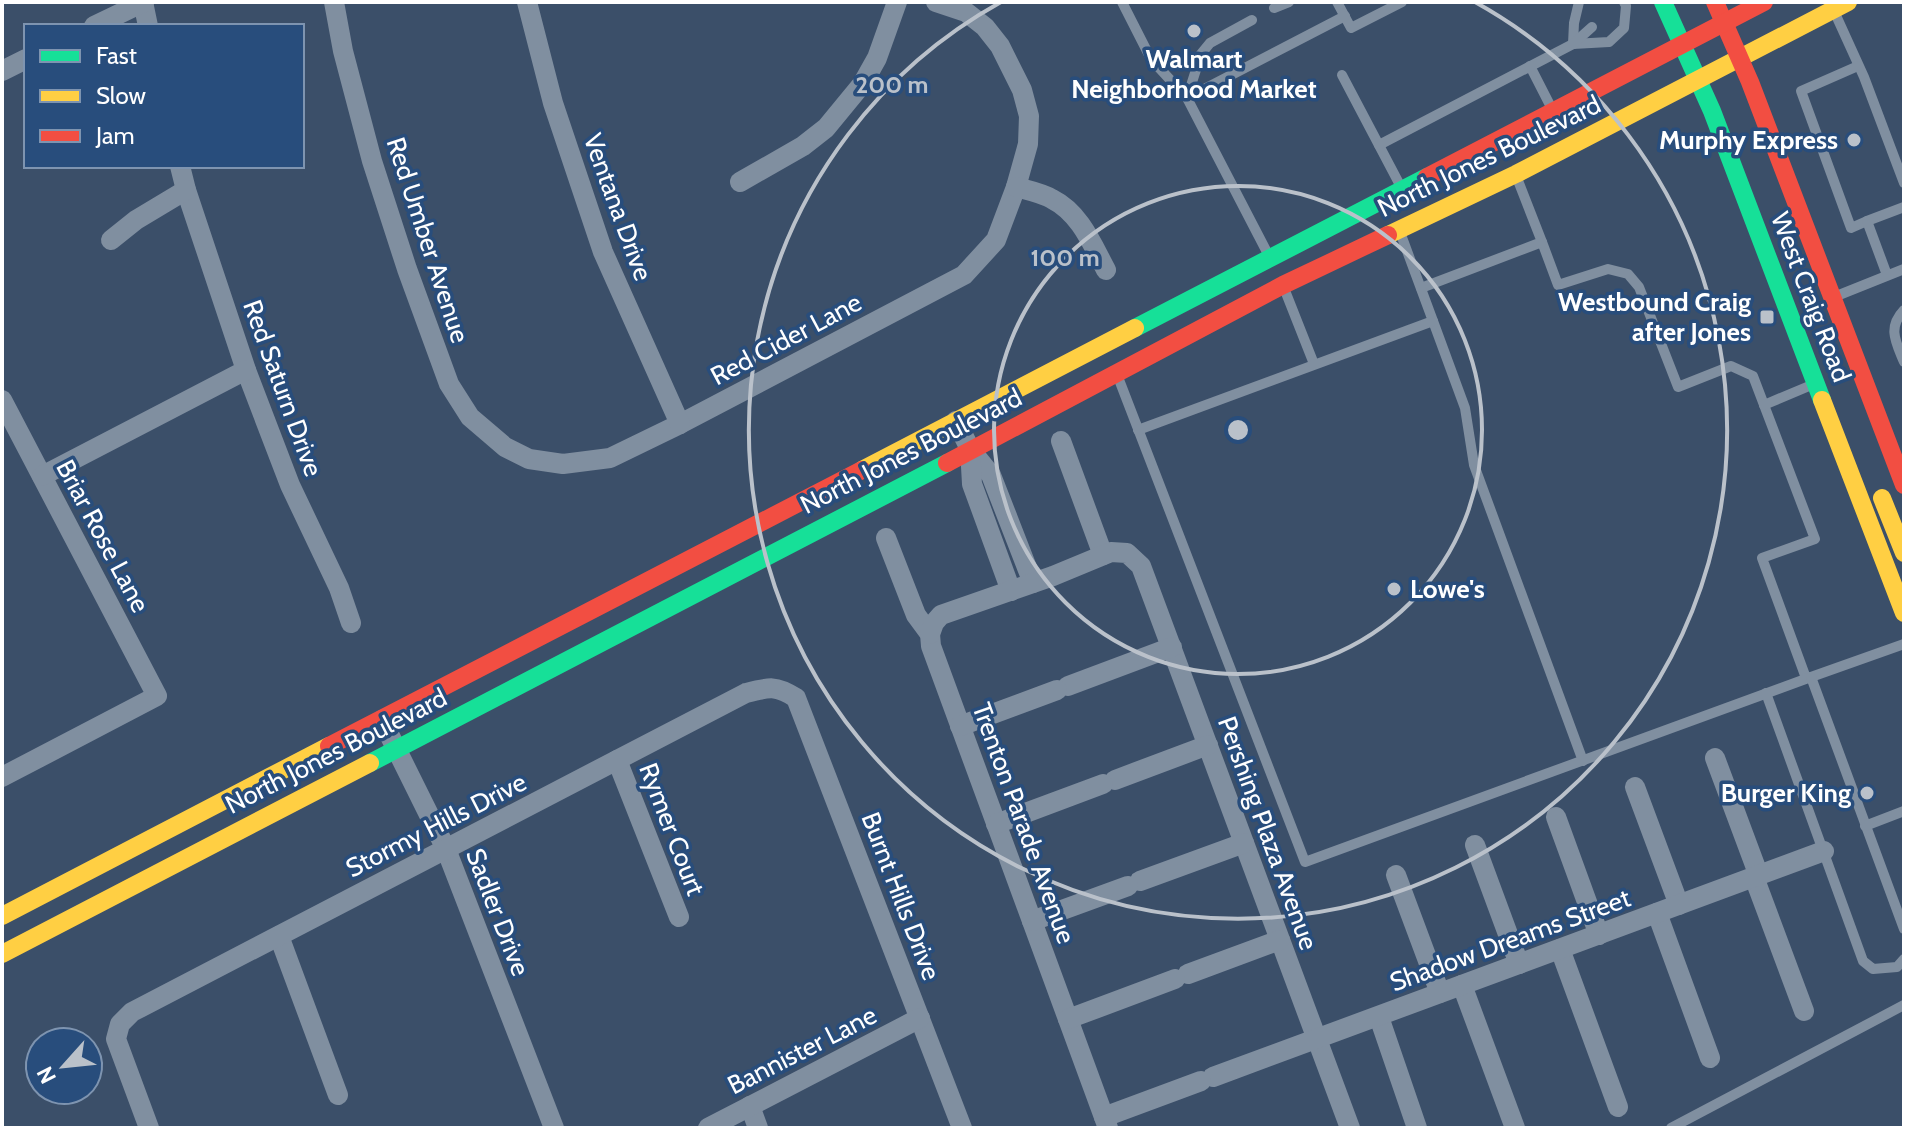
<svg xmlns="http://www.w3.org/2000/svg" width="1906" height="1130" viewBox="0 0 1906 1130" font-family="Cabin,sans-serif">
	<rect width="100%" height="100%" fill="#3b4f69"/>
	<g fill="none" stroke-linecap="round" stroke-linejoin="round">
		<g stroke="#808fa0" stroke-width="10">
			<polyline points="1122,2 1151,59 1187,98 1201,54 1210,43 1252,20"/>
			<polyline points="1337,2 1351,28 1402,2"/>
			<polyline points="1274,8 1289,2"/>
			<polyline points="1834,11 1864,77 1904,183"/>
			<polyline points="1573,44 1609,42 1624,28 1626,6 1624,2"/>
			<polyline points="1573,44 1574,23 1579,2"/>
			<polyline points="1530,66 1552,109"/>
			<polyline points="1858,66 1801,91 1851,228 1867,221"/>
			<polyline points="1342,75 1401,187"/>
			<polyline points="1379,145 1573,44 1592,27"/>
			<polyline points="1542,242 1558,285 1608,269 1628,274 1639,287 1678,387 1731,366 1753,376 1815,539 1762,558 1806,678"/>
			<polyline points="1269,256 1187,98 1345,16"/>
			<polyline points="1887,275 1867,221 1904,207"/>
			<polyline points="1284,288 1314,364"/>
			<polyline points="1421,288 1542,242 1517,178"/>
			<polyline points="1834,297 1904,269"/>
			<path d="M1904,310C1887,328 1896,342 1904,362"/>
			<polyline points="1433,321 1465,408 1474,465 1583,761"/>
			<polyline points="1118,377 1305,862 1811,677 1904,644"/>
			<polyline points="1764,405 1814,384"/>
			<polyline points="1138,430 1433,321 1400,232"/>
			<polyline points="1811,677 1904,929"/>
			<polyline points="1766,693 1863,961 1873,969 1897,967 1904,959"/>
			<polyline points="1865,826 1904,811"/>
			<polyline points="1671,1128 1904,1005"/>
		</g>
		<g stroke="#808fa0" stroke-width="20">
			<polyline points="143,2 148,26"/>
			<polyline points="334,2 343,51 372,161 407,269 449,384 470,417 505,447 529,459 563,464 610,458 680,424 964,275 996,240 1016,187 1028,144 1029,116 1022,90 1000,46 985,27 966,12 936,2"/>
			<polyline points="527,2 553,103 603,252 680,424"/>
			<polyline points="94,26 144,2"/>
			<polyline points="2,71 26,59"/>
			<polyline points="180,166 186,190 246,370 290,485 339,588 351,623"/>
			<polyline points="740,182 803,146 826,128 863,83 877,58 897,2"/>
			<path d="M1016,187C1027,190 1042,193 1052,199C1080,213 1092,244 1106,270"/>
			<polyline points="111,240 136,220 186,190"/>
			<polyline points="2,400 157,696 2,777"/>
			<polyline points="956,421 970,449 991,475 1033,583"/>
			<polyline points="1061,441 1103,555"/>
			<polyline points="970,449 972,484 1011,591"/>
			<polyline points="42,476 246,370"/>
			<polyline points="886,538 916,615 930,634 931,646 1108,1128"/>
			<polyline points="930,634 934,623 941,615 1053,576 1111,552 1127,553 1141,566 1350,1128"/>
			<polyline points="1068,686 1172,647"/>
			<polyline points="382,720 446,849 554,1128"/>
			<polyline points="960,726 1057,690"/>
			<polyline points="1715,758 1759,876"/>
			<polyline points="617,760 679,917"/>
			<polyline points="1115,780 1208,745"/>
			<polyline points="1635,787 1679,905"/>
			<polyline points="1556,817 1599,935"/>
			<polyline points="996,824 1103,784"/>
			<polyline points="1475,845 1519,964"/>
			<polyline points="1396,875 1440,993"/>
			<polyline points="1754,877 1804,1011"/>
			<polyline points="1140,881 1244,843"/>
			<polyline points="1657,913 1710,1058"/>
			<polyline points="1032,921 1128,886"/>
			<polyline points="279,936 338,1095"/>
			<polyline points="1560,949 1618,1107"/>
			<polyline points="1188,974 1280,940"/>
			<polyline points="1462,985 1515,1128"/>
			<polyline points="1379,1017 1417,1128"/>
			<polyline points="1068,1019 1175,979"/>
			<polyline points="1213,1077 1824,851"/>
			<polyline points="750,1106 758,1128"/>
			<polyline points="1104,1117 1201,1081"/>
			<path d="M149,1128L116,1039L120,1024L132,1012L746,693C769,687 776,685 796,698L962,1128"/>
			<polyline points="708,1128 920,1018"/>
		</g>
		<g stroke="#16e098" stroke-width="18">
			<polyline points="1663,2 1712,111 1822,400"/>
			<polyline points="1135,328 1427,177"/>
			<polyline points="370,763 947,463"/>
		</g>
		<g stroke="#ffcf43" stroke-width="18">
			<polyline points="1388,235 1516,174 1848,2"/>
			<polyline points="1822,400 1904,613"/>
			<polyline points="862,470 1135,328"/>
			<polyline points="1882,498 1904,553"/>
			<polyline points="2,916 329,746"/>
			<polyline points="2,954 370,763"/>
		</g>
		<g stroke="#f24e42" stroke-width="18">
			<polyline points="1715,2 1750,82 1904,485"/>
			<polyline points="1427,177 1764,2"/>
			<polyline points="947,463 1283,285 1388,235"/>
			<polyline points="329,746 862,470"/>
		</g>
	</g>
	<g fill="none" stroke="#bac1ca" stroke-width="4">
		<circle cx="1238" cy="430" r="244"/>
		<path d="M1475 2A489 489 0 1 1 1001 2"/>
	</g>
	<g fill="#bac1ca" stroke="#284d7c" stroke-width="3">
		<circle cx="1194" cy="31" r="8"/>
		<circle cx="1854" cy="140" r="8"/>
		<rect x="1759" y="309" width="16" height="16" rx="4"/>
		<circle cx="1394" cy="589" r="8"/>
		<circle cx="1867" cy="793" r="8"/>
	</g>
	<g text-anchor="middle" stroke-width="7" stroke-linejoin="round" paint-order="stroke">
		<g font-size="26" font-weight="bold" fill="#fff" stroke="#284d7c" text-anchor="end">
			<text x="1194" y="68" text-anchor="middle">Walmart<tspan x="1194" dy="30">Neighborhood Market</tspan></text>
			<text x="1838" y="149">Murphy Express</text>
			<text x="1751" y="311">Westbound Craig<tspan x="1751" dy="30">after Jones</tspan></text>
			<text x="1410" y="598" text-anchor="start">Lowe's</text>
			<text x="1851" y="802">Burger King</text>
		</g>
		<g font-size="26" fill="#fff" stroke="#284d7c">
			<text transform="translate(1489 156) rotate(-26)" y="9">North Jones Boulevard</text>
			<text transform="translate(618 207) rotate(70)" y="9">Ventana Drive</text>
			<text transform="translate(428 240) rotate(72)" y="9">Red Umber Avenue</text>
			<text transform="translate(1811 297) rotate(69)" y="9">West Craig Road</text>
			<text transform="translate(786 339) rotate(-28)" y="9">Red Cider Lane</text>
			<text transform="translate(283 388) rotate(70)" y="9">Red Saturn Drive</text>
			<text transform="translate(911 451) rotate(-27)" y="9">North Jones Boulevard</text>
			<text transform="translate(103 536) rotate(62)" y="9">Briar Rose Lane</text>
			<text transform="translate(336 751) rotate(-27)" y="9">North Jones Boulevard</text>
			<text transform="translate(1024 823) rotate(70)" y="9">Trenton Parade Avenue</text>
			<text transform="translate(436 825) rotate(-27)" y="9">Stormy Hills Drive</text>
			<text transform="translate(672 829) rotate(69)" y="9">Rymer Court</text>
			<text transform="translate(1268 833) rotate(70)" y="9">Pershing Plaza Avenue</text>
			<text transform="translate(901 896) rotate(69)" y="9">Burnt Hills Drive</text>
			<text transform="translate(498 912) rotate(69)" y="9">Sadler Drive</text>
			<text transform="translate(1510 940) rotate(-20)" y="9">Shadow Dreams Street</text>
			<text transform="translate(802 1050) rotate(-27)" y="9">Bannister Lane</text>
		</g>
	</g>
	<circle cx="1238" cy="430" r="12" fill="#bac1ca" stroke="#284d7c" stroke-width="4"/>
	<g font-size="24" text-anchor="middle" font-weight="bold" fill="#bac1ca" stroke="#284d7c" stroke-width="7" stroke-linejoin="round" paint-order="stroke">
		<text x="892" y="93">200 m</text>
		<text x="1065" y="266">100 m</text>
	</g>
	<rect width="1906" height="1130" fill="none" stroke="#ffffff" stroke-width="8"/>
	<rect x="24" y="24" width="280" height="144" fill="#284d7c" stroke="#7e94b0" stroke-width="2"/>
	<rect x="40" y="50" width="40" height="12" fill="#16e098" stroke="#7e94b0" stroke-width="2"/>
	<text x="96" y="64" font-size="24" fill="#ffffff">Fast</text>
	<rect x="40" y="90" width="40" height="12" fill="#ffcf43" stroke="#7e94b0" stroke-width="2"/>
	<text x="96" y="104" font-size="24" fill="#ffffff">Slow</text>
	<rect x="40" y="130" width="40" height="12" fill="#f24e42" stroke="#7e94b0" stroke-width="2"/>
	<text x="96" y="144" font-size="24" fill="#ffffff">Jam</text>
	<g transform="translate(64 1066) rotate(243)"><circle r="38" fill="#284d7c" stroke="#7e94b0" stroke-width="2"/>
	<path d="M0-6L14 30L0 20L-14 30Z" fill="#bac1ca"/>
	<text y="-12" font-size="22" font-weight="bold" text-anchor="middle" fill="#ffffff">N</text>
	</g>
</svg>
